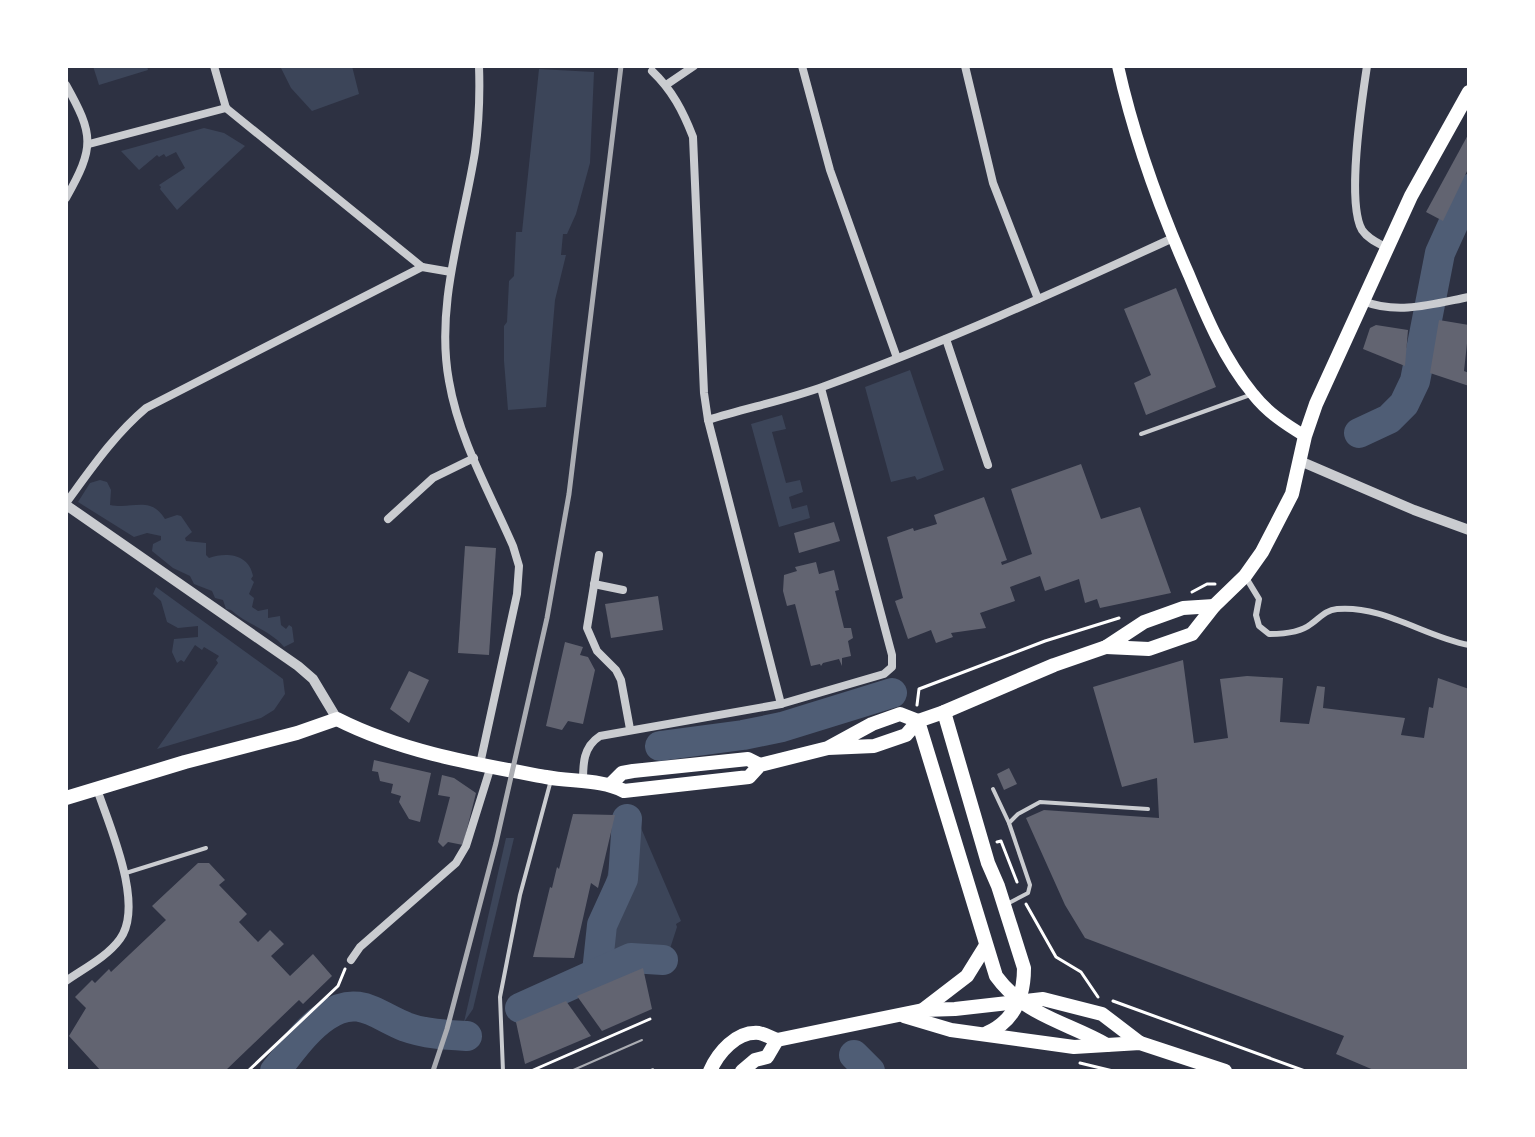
<svg xmlns="http://www.w3.org/2000/svg" width="1535" height="1137" viewBox="0 0 1535 1137" font-family="Inter,sans-serif">
	<rect width="100%" height="100%" fill="#2d3142"/>
	<g fill="#3c4559">
		<polygon points="93,66 147,66 148,70 99,85"/>
		<polygon points="287,66 352,66 359,94 312,111 291,88 281,68"/>
		<polygon points="539,69 594,72 590,163 576,214 567,234 563,234 561,255 566,255 555,300 546,407 508,410 504,361 504,326 507,322 509,281 514,276 516,232 522,232"/>
		<polygon points="204,128 224,133 245,146 177,210 160,189 161,187 159,185 185,168 176,152 166,157 164,154 159,157 157,155 139,170 121,151"/>
		<polygon points="910,370 944,470 917,480 915,476 891,482 865,387"/>
		<polygon points="782,415 786,429 772,432 786,483 800,480 803,492 789,497 792,509 807,505 810,518 779,527 751,424"/>
		<path d="M100,480L107,482L111,490L110,505C132,510 150,495 165,519L177,515L181,516L192,532L185,538L186,541L206,543V555L209,558C226,552 249,554 253,576L251,579L254,582L249,594L254,598L252,607L258,611L268,609V618L280,616L281,625L286,629L289,625L292,627L294,642L284,647C269,629 247,625 231,610L226,609L223,600L215,598L212,591L194,584L190,576L173,568L152,551L153,544L161,540V536L147,533L134,537L78,502L90,483Z"/>
		<polygon points="156,587 283,679 285,694 274,710 261,718 157,749 218,663 216,660 219,656 204,647 202,650 195,645 184,662 181,660 177,663 172,652 174,639 198,637 198,626 178,628 167,622 161,601 153,594"/>
		<polygon points="621,818 638,821 681,921 676,924 677,927 667,958 595,988 586,966"/>
		<polygon points="506,838 514,838 473,1009 464,1022"/>
	</g>
	<g fill="none" stroke-linecap="round" stroke-linejoin="round">
		<g stroke="#4f5d75" stroke-width="30">
			<polyline points="1359,433 1389,419 1404,404 1415,381 1440,253 1469,189"/>
			<polyline points="660,746 743,735 782,727 892,693"/>
			<polyline points="597,972 602,925 623,879 627,819"/>
			<polyline points="520,1008 631,958 663,960"/>
			<polyline points="854,1055 870,1071"/>
			<path d="M275,1071C290,1053 305,1030 326,1016C358,994 376,1015 406,1027C425,1034 447,1035 467,1036"/>
		</g>
	</g>
	<g fill="#626471">
		<polygon points="1469,133 1469,167 1443,221 1426,212"/>
		<polygon points="1176,288 1216,387 1146,415 1134,383 1151,375 1124,309"/>
		<polygon points="1439,320 1469,325 1464,371 1469,373 1469,386 1430,373"/>
		<polygon points="1376,325 1408,330 1405,366 1363,349 1370,328"/>
		<polygon points="1081,464 1101,519 1140,507 1171,593 1100,608 1097,599 1085,603 1079,579 1045,591 1040,576 1010,587 1015,601 980,613 986,628 951,633 953,637 936,643 931,630 908,639 895,601 903,598 887,537 913,528 914,531 937,524 934,515 984,497 1007,560 1001,562 1002,565 1032,554 1011,489"/>
		<polygon points="834,522 840,541 799,553 794,533"/>
		<polygon points="465,546 496,548 489,655 458,653"/>
		<polygon points="816,562 819,574 834,570 839,590 835,591 844,628 851,628 853,638 848,641 851,656 842,658 842,666 839,659 823,663 821,666 820,664 811,666 795,604 787,606 783,591 784,575 797,571 795,567"/>
		<polygon points="658,596 663,630 611,638 605,604"/>
		<polygon points="565,642 583,647 580,655 588,657 595,670 583,724 568,721 562,730 546,726"/>
		<polygon points="1183,660 1194,743 1228,738 1220,679 1247,676 1283,678 1280,722 1309,724 1317,686 1325,687 1323,708 1405,718 1401,735 1424,738 1429,707 1433,708 1438,678 1469,689 1469,1071 1376,1071 1336,1054 1344,1036 1085,938 1065,905 1026,818 1044,810 1159,818 1157,778 1122,787 1093,687"/>
		<polygon points="409,671 429,680 409,723 390,709"/>
		<polygon points="374,760 431,773 420,822 409,819 399,802 401,796 391,793 393,784 380,781 378,772 372,771"/>
		<polygon points="1009,768 1017,784 1004,790 997,774"/>
		<polygon points="442,775 454,778 476,793 463,845 448,842 443,847 438,842 450,797 438,795"/>
		<polygon points="573,814 615,815 598,888 591,883 574,958 533,957 550,887 552,888 557,867 559,869"/>
		<polygon points="198,863 209,863 225,880 219,885 247,914 239,922 258,942 270,930 284,944 271,956 290,976 313,954 332,976 303,1004 299,1000 225,1071 101,1071 69,1036 86,1008 75,997 92,980 95,983 109,969 111,972 166,920 152,906"/>
		<polygon points="643,968 652,1009 602,1031 577,996"/>
		<polygon points="566,1001 591,1036 525,1064 516,1022"/>
	</g>
	<g fill="none" stroke-linecap="round" stroke-linejoin="round">
		<g stroke="#fff" stroke-width="3">
			<polyline points="1192,592 1207,584 1215,584"/>
			<polyline points="917,705 919,689 1045,641 1119,618"/>
			<polyline points="997,842 1001,841 1017,882"/>
			<polyline points="1026,904 1056,957 1081,972 1098,997"/>
			<polyline points="1113,1001 1305,1071"/>
			<polyline points="1080,1063 1113,1071"/>
			<polyline points="248,1071 338,986 345,969"/>
			<polyline points="531,1071 650,1019"/>
		</g>
		<g stroke="#caccd0" stroke-width="4">
			<polyline points="1141,434 1250,395"/>
			<polyline points="993,789 1009,823"/>
			<polyline points="126,873 206,848"/>
			<polyline points="1007,904 1028,893 1030,885 1009,823 1018,814 1040,802 1148,809"/>
			<polyline points="503,1071 500,997 520,895 551,780"/>
		</g>
		<path stroke="#caccd0" stroke-width="6" d="M1245,576L1259,599L1256,615L1259,626L1269,634C1283,634 1300,633 1311,624C1320,618 1325,610 1337,609C1384,605 1425,637 1469,645"/>
		<g stroke="#caccd0" stroke-width="8">
			<polyline points="214,66 226,108"/>
			<path d="M479,66C480,94 479,123 475,152C463,227 435,305 449,381C459,440 490,493 513,546L519,566L517,594L480,764"/>
			<polyline points="802,66 830,170 897,358"/>
			<polyline points="965,66 993,183 1038,299"/>
			<path d="M1367,66C1362,99 1346,202 1362,230C1368,239 1378,243 1387,248"/>
			<path d="M652,71C672,90 683,111 693,137L704,393L708,420L781,704"/>
			<path d="M66,85C94,135 95,147 66,198"/>
			<polyline points="666,85 694,66"/>
			<polyline points="226,108 422,267 451,272"/>
			<polyline points="89,144 226,108"/>
			<path d="M1363,301C1398,315 1433,304 1469,297"/>
			<polyline points="946,339 988,465"/>
			<path d="M708,420C746,408 787,400 825,386C943,343 1058,291 1173,238"/>
			<path d="M66,503C91,469 114,435 146,408L422,267"/>
			<polyline points="388,519 433,478 474,458"/>
			<polyline points="599,555 587,628 597,651 616,670 621,680 630,729"/>
			<polyline points="594,584 623,590"/>
			<path d="M583,782C583,764 583,747 600,736L781,704L884,674L892,667V655L821,388"/>
			<polyline points="351,960 360,947 456,863 466,846 491,766"/>
			<path d="M66,981C83,969 107,957 120,939C145,905 109,825 97,789"/>
		</g>
		<g stroke="#caccd0" stroke-width="10">
			<polyline points="1300,461 1414,510 1469,530"/>
			<polyline points="66,505 298,666 313,679 337,719"/>
		</g>
		<path stroke="#fff" stroke-width="12" d="M1118,66C1134,138 1159,207 1189,275C1206,316 1224,359 1253,394C1267,412 1285,424 1305,436"/>
		<g stroke="#fff" stroke-width="14">
			<polyline points="611,784 622,773 633,771 748,759 760,765"/>
			<path d="M66,798L185,762L297,733L337,719C402,752 475,764 546,777C571,782 602,779 624,791L749,777L760,765L828,748L874,746L906,735L918,721L900,714L872,724L828,748"/>
		</g>
		<g stroke="#fff" stroke-width="14">
			<polyline points="1106,647 1149,649 1192,634 1214,606 1245,576 1262,552 1292,494 1305,436 1316,404 1411,196 1469,92"/>
			<path d="M944,712L988,863L998,886L1024,968C1024,997 1014,1021 987,1033"/>
			<polyline points="924,1009 967,976 985,947"/>
			<polyline points="904,1016 951,1030 1074,1047 1140,1043 1225,1071"/>
			<polyline points="777,1040 923,1010 955,1009 1043,999 1102,1014 1140,1043"/>
			<path d="M1107,1045C1067,1022 1025,1016 996,976L918,721L944,712L1054,665L1106,647L1144,622L1183,608L1214,606"/>
			<path d="M710,1071C718,1053 736,1031 759,1033C764,1034 772,1038 777,1040"/>
			<polyline points="742,1071 755,1060 767,1057 777,1040"/>
		</g>
		<g stroke="#abadb3" stroke-width="2">
			<polyline points="571,1071 642,1040"/>
			<polyline points="649,1071 653,1069"/>
		</g>
		<polyline stroke="#abadb3" stroke-width="5" points="433,1071 447,1029 496,843 547,618 569,494 621,66"/>
	</g>
	<rect width="1535" height="1137" fill="none" stroke="#ffffff" stroke-width="136"/>
</svg>
